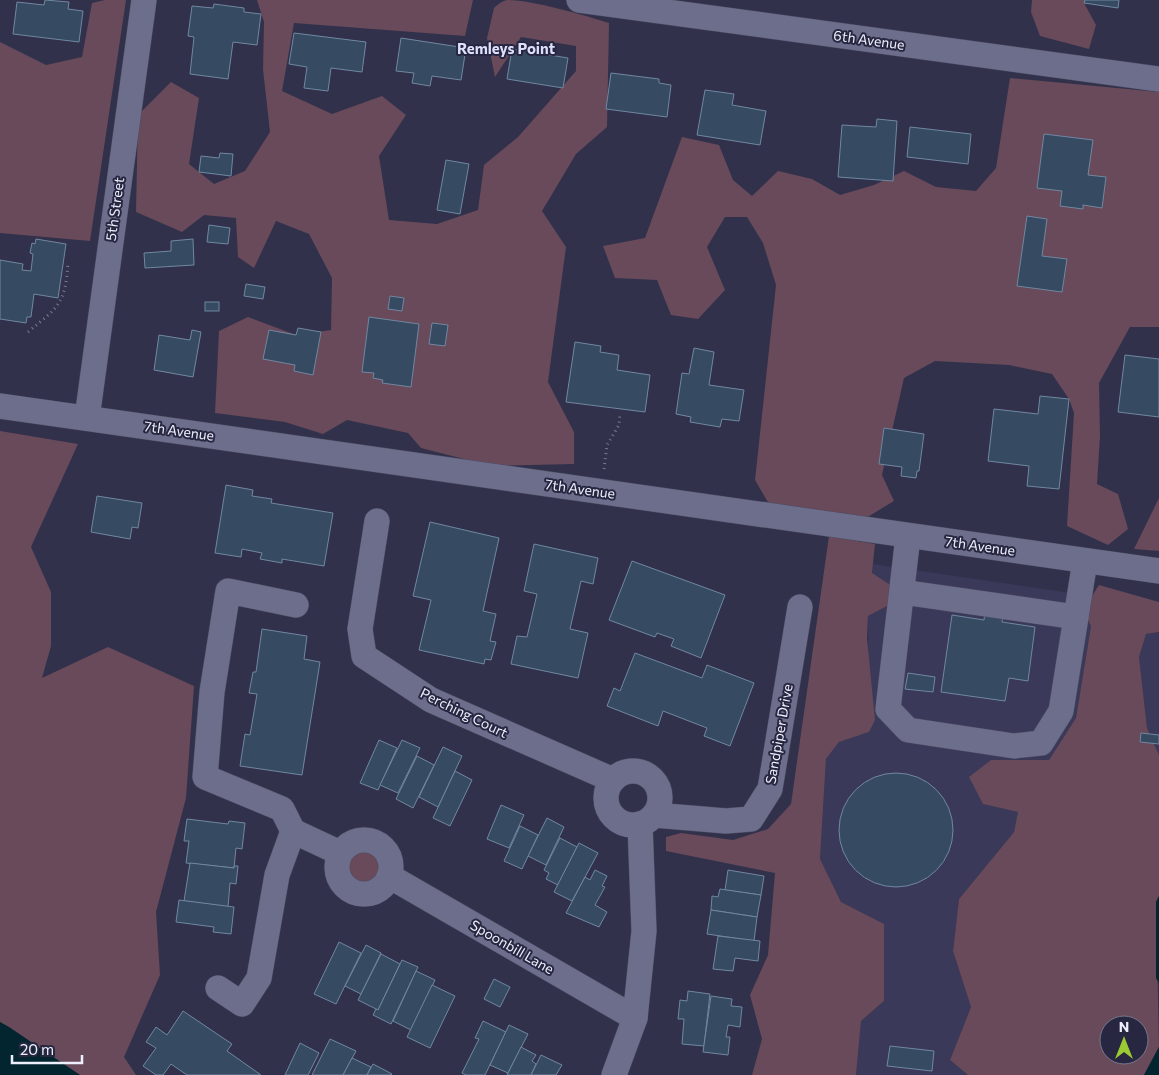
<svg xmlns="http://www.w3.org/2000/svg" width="1159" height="1075" viewBox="0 0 1159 1075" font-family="Commissioner,sans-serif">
	<rect width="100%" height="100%" fill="#31314b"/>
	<g fill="#3a3959">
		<polygon points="873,564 1092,596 1083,610 1091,626 1076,718 1049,760 991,760 983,804 1018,812 1014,832 959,899 953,951 971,1007 950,1060 968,1075 856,1075 861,1021 884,1001 884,925 841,902 820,860 826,759 839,742 869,732 868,616 891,604 872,573"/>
		<polygon points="1159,632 1159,755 1147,728 1139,657 1146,634"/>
	</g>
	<g fill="#684a5a" fill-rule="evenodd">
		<polygon points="105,0 126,0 90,241 0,233 0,42 46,65 82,57 92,3"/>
		<path d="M257,0H473L465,36L294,23L282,91L332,114L382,96L406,115L379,156L389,220L437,224L478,210L484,165L518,137L576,71V46L521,37L495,77L487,38L494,8C497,5 502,1 507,0C533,0 583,15 609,23L607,127L576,154L542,211L566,247L548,382L574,432V464L491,466L421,448L408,433L347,420L323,434L285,422L215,413L219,331L248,317L296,335L331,330L332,278L309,234L276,221L254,268L238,257L236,218L204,215L182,232L136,212L138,115L171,82L199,98L189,164L214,184L245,171L270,132L263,69L264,22Z"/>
		<polygon points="1032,0 1085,0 1084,3 1096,25 1089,49 1040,36 1031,12"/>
		<polygon points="1010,78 1159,92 1159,327 1130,327 1099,383 1100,436 1097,484 1118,494 1128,529 1108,545 1067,526 1074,413 1069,399 1052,374 1009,365 935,361 904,378 882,475 894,501 866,518 769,504 755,480 776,285 763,243 747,217 725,217 707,247 725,290 698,319 671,315 657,280 615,278 603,246 645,238 682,137 719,145 733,180 752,196 778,171 812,179 840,195 874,185 904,171 936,187 976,191 996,168"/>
		<polygon points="0,431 78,444 31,547 51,592 51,646 42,678 108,647 194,686 186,798 156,912 160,975 124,1057 136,1075 80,1075 0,1022"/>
		<polygon points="1159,498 1159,551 1134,549"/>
		<polygon points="829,536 875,544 872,573 892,586 891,604 868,616 867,638 875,720 869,732 839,742 826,759 820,859 841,902 884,924 884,1001 861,1021 856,1075 752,1075 762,1039 750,995 768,955 775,873 666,851 666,837 681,833 733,840 768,829 791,804"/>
		<path d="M1099,585L1159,602V632L1146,634L1139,657L1147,728L1159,755V896L1156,902L1159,1047L1144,1075H968L950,1060L971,1007L953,951L959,899L1014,832L1018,812L983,804L969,777L991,760H1049L1076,718L1091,626L1083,610ZM1109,1025H1139V1055H1109Z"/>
		<circle cx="362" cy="867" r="21"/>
	</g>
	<g fill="#02252f">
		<polygon points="1159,896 1159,983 1156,978 1156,902"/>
		<polygon points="0,1022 9,1027 80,1075 0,1075"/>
		<polygon points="1159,1047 1159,1075 1144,1075"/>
	</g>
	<g fill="#364b62" stroke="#7187a1">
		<polygon points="45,0 69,2 68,9 83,11 79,42 13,34 17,2 44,5"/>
		<polygon points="1085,0 1119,0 1118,8 1084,3"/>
		<polygon points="214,4 244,8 244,12 261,14 257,45 233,42 228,79 190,74 194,37 188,36 192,6 213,8"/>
		<polygon points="294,33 366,42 362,72 331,68 328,91 304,88 307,67 289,64"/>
		<polygon points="401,38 466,48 461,80 432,76 430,86 412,83 414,73 396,71"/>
		<polygon points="512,49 568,58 563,88 507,79"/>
		<polygon points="611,73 659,79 659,83 671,85 667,117 606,109"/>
		<polygon points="705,90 734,94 732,105 766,111 760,145 697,135"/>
		<polygon points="877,119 897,121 893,181 838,177 842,125 876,127"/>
		<polygon points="910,127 971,134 968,164 907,157"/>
		<polygon points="1044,134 1093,140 1088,175 1106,177 1102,208 1083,205 1083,209 1060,206 1062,191 1037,188"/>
		<polygon points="220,153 233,154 231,176 199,172 201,156 219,158"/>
		<polygon points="446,160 469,164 460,214 437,210"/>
		<polygon points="1027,216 1047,219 1042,256 1067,259 1062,292 1017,286"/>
		<polygon points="209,225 230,228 228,244 207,242"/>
		<polygon points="36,239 66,244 58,298 34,294 31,317 27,317 26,323 0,319 0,260 23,264 22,270 31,271 33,254 30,253 32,243 35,244"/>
		<polygon points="193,239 194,265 145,268 144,253 171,251 171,241"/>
		<polygon points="246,284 265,287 263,299 244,296"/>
		<polygon points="390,296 404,298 402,311 388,309"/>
		<rect x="205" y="302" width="14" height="9"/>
		<polygon points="369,317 419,324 411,387 382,383 383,380 373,378 374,373 362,372"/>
		<polygon points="432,323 448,325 445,346 429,344"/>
		<polygon points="298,328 321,332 313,375 294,371 295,365 263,359 269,330 296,335"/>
		<polygon points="192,330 201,332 193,377 154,370 159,335 190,340"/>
		<polygon points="575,342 601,346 600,352 619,355 617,370 650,375 645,412 566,402"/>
		<polygon points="694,348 714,352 709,385 744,390 739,421 722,419 720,427 690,422 691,417 676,414 682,373 689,374"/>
		<polygon points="1125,355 1159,359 1159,417 1118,412"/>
		<polygon points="1040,396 1069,399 1059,489 1027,486 1029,466 988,461 994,409 1038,414"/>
		<polygon points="884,428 924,434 919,471 917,471 916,478 901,476 902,467 879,464"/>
		<polygon points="226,485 253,490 252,496 272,499 271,503 333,513 324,566 282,559 282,563 260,559 262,553 242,549 241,557 215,553"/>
		<polygon points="97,496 142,503 138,528 132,527 130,539 91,532"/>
		<polygon points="430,522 499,538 483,611 496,614 490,641 496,642 491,660 485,659 484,664 419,650 431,600 413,596"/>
		<polygon points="534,544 598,558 593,584 581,581 570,629 588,633 578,678 511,664 517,636 527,637 537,594 524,591"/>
		<polygon points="632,561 725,595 701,658 671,646 674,639 657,633 655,637 609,620"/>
		<polygon points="985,613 1003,615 1002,622 1035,627 1028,681 1009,678 1005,701 941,692 952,615 984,620"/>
		<polygon points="262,629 307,636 304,659 320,662 302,775 240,766 245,734 250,735 257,694 249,693 253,672 256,672"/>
		<polygon points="635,653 702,678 707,665 754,683 730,746 704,736 707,728 663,711 658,726 607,706 614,688 620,691"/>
		<polygon points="908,673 935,677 933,692 905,689"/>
		<polygon points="1141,733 1159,735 1159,744 1140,742"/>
		<polygon points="379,740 397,748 378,790 360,783"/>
		<polygon points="402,740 420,748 398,793 380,785"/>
		<polygon points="443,747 462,756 438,807 419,797"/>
		<polygon points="417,756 434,765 413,808 396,799"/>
		<polygon points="455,771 472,780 450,826 433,818"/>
		<circle cx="896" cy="830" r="57"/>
		<polygon points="501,805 524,815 509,848 487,839"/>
		<polygon points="547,818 564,827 546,865 528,856"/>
		<polygon points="187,819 228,824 229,821 245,823 242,849 236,848 234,868 186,863 189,841 184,841"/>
		<polygon points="520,826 538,835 522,869 504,861"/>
		<polygon points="560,838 577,847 558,885 546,879 549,873 544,870"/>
		<polygon points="579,843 598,853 572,901 554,892"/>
		<polygon points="190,863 234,868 234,866 238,866 236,884 230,883 228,907 184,901"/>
		<polygon points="595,870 607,876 602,886 605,887 595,905 607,912 599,927 566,913 585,877 590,880"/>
		<polygon points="728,870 764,876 761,895 725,890"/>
		<polygon points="720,889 761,895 757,917 711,910 712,896 718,897"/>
		<polygon points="179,900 234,907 231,934 213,932 214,927 176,922"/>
		<polygon points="711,910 757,917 754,941 707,934"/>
		<polygon points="718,936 760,941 758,961 735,958 733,971 713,969"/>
		<polygon points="339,942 361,953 336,1004 314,994"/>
		<polygon points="366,945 381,953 361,994 345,986"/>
		<polygon points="381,954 400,964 378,1010 358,1000"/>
		<polygon points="402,960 418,967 391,1024 373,1015 376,1009 378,1010"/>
		<polygon points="416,971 435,980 411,1030 393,1021"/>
		<polygon points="494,979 510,987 500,1007 484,999"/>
		<polygon points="432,985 455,996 430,1048 407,1037"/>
		<polygon points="688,991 710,994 704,1046 682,1044 684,1019 678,1019 680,1000 687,1001"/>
		<polygon points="711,996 732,999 731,1006 742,1007 740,1027 728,1025 726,1037 730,1037 728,1055 703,1052"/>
		<polygon points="183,1011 232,1044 227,1051 261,1075 187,1075 171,1064 163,1075 156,1075 143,1066 156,1048 146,1042 156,1027 167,1035"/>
		<polygon points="483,1021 506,1032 485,1075 466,1075 462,1073 479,1039 475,1038"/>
		<polygon points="509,1025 528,1034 508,1073 490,1065"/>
		<polygon points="330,1039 356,1051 343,1075 312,1075"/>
		<polygon points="300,1043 319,1053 308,1075 285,1075"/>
		<polygon points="890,1046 934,1051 932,1071 887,1066"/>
		<polygon points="521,1047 536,1055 532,1061 536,1064 531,1075 507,1075"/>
		<polygon points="541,1055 562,1065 556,1075 531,1075"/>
		<polygon points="352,1058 371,1067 367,1075 343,1075"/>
		<polygon points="373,1064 392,1074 391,1075 367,1075"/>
	</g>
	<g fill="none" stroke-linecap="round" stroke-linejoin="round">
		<defs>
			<g id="minor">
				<polyline points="579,0 1159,79"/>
				<polyline points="0,406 1159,571"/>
				<polyline points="87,418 144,0"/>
				<polyline points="377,521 360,629 364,656 431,700 613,780"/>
				<polyline points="908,536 888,709 908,730 1014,746 1041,743 1061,711 1085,561"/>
				<polyline points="902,592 1076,617"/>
				<circle cx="633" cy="798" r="27"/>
				<polyline points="654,815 726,821 751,819 770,789 800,607"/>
				<polyline points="293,831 282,809 205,777 212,692 228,591 296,605"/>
				<circle cx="364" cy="867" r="27"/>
				<polyline points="389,876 635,1018"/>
				<polyline points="218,988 242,1004 259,978 277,875 293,831 340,853"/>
				<polyline points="614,1075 635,1018 644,931 640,824"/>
			</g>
		</defs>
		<use href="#minor" stroke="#4c4c62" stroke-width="26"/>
		<g stroke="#797a8f" stroke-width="3" stroke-dasharray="1 4" stroke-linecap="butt">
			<path d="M28,332C58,307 65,305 68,264"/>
			<polyline points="604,469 607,445 619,425 620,414"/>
		</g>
		<use href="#minor" stroke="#6d6e8c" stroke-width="25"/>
	</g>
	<g text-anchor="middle" stroke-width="4" stroke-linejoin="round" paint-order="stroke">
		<g font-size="14" fill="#eeeffd" stroke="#272741">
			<text transform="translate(869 40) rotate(8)" y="5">6th Avenue</text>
			<text transform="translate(115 209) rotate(-82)" y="5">5th Street</text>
			<text transform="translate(179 431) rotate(8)" y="5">7th Avenue</text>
			<text transform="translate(580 489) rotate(8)" y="5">7th Avenue</text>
			<text transform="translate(980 546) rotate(8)" y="5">7th Avenue</text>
			<text transform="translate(464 713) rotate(26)" y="5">Perching Court</text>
			<text transform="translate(779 734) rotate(-80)" y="5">Sandpiper Drive</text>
			<text transform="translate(512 947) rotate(30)" y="5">Spoonbill Lane</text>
		</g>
		<g font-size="15" font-weight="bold" fill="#dedffa" stroke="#272741">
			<text x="506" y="54">Remleys Point</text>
		</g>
	</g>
	<g transform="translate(1124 1040)"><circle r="24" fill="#272741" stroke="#77778c"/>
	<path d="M0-4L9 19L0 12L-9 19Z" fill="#9cca32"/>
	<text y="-8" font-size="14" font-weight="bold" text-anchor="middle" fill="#eeeffd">N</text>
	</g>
	<path d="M12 1055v8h70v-8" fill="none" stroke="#eeeffd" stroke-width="2.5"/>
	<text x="20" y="1055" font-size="15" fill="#eeeffd" stroke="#272741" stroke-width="4" paint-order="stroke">20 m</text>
</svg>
